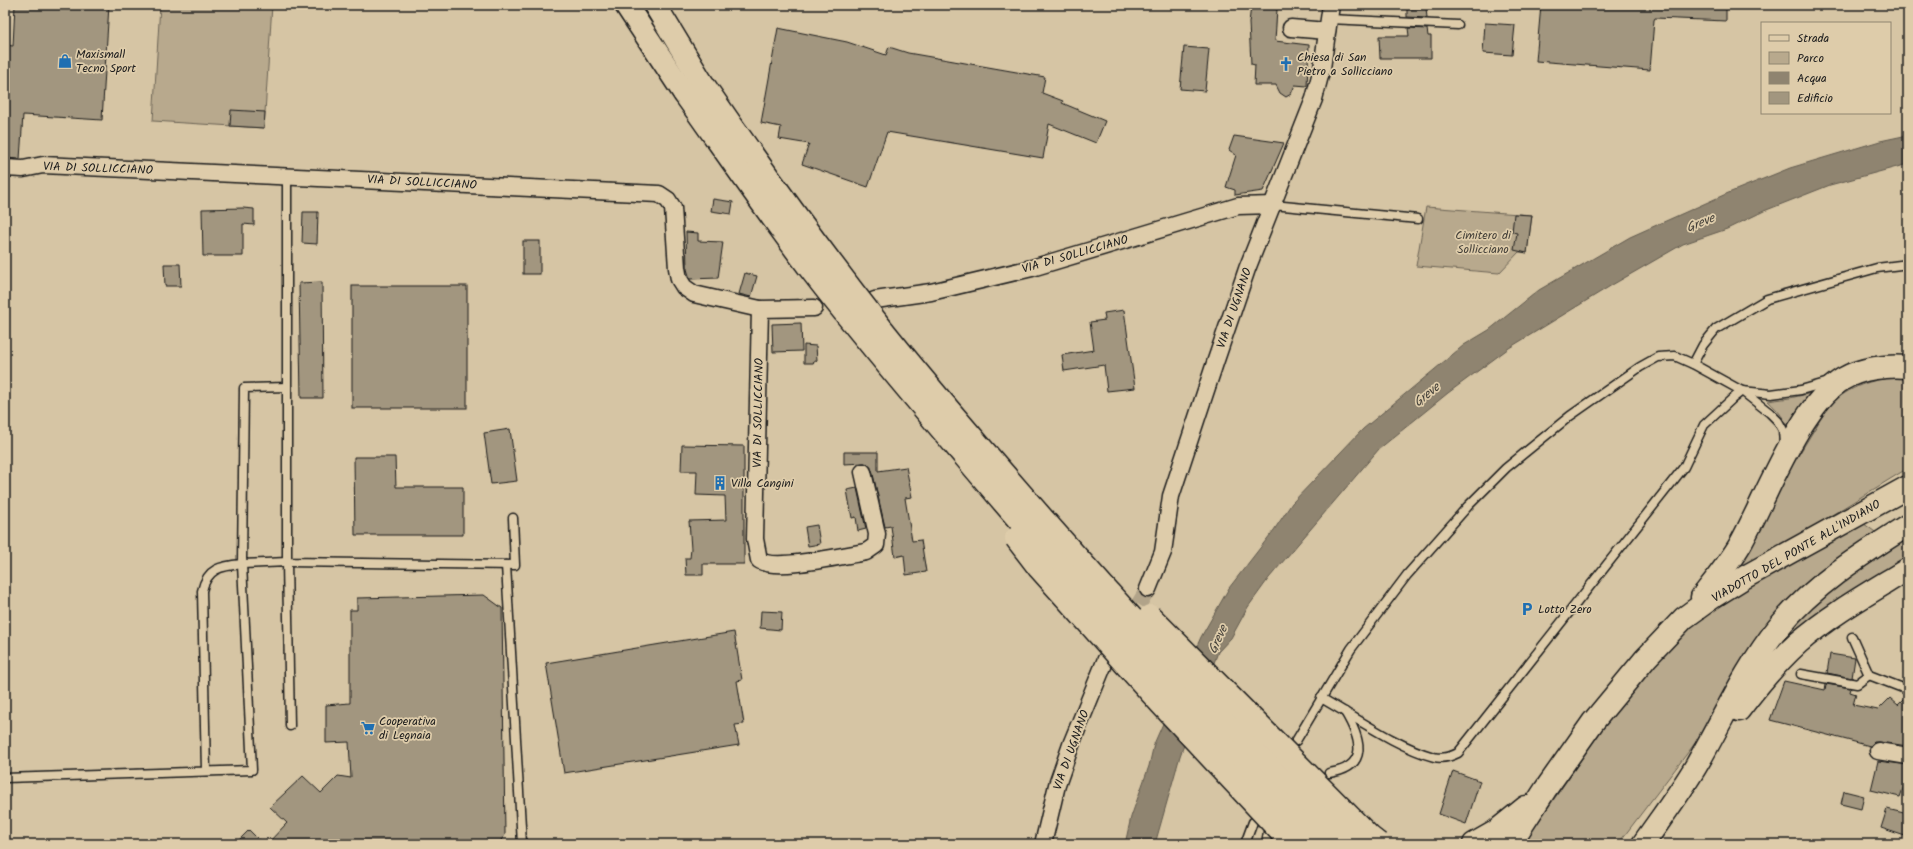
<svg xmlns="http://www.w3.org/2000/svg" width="1913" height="849" viewBox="0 0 1913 849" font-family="Kalam,sans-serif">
	<rect width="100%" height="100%" fill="#d6c5a4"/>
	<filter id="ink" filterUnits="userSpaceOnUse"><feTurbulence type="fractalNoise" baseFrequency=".025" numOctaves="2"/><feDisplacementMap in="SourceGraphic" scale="8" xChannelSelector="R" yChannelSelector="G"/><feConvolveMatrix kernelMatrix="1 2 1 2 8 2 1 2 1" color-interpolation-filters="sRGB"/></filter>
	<g filter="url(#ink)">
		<polygon fill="#c6b799" points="1672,837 1701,844 1667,844"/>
		<g fill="#b8a98d" stroke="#6a6254">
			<polygon points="160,5 272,5 264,128 153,121"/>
			<polygon points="1426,207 1532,215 1527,253 1519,252 1499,273 1416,266"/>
			<path d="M1898,377L1908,378V468L1728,579L1766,508L1830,404C1850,387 1871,379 1898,377Z"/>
			<path d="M1812,393L1790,433C1785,419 1779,411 1768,401L1790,398Z"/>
			<polygon points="1860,521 1878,534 1837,562 1728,700 1618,844 1523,844 1603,728 1668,649 1694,624 1729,594"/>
			<polygon points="1908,538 1908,557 1854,590 1784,642 1804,616 1837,586"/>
		</g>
		<polygon fill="#8f8470" stroke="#615a4e" points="1908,135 1908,164 1830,185 1764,211 1727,229 1683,244 1612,285 1509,348 1448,393 1379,449 1269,578 1248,607 1231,638 1218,652 1180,756 1155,844 1125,844 1131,817 1149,766 1154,744 1201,637 1229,588 1274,530 1292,503 1363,429 1464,345 1489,330 1539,290 1630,237 1726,194 1790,168 1880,141"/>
		<g fill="#a2967f" stroke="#1c1c1c">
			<polygon points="15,5 109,5 102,120 23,115 20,159 5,158 5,45 13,46"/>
			<polygon points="1541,5 1726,5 1726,21 1655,18 1654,20 1650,70 1536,61"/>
			<polygon points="1251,6 1277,9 1275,41 1309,45 1307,86 1295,85 1291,94 1286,97 1280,93 1276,85 1254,85 1255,65 1251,64 1249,23"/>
			<polygon points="1426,8 1427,18 1407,17 1407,9"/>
			<polygon points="1485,23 1515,25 1512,55 1483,53"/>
			<polygon points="778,28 847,42 886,55 889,47 908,53 1045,77 1042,93 1063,101 1062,103 1105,121 1096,143 1049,124 1043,158 887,132 868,187 802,164 809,144 779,139 781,127 761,123"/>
			<polygon points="1408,28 1427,29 1428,36 1431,36 1431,58 1380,58 1379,36 1409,36"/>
			<polygon points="1184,47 1209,49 1205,91 1180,89"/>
			<polygon points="231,110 265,112 264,128 230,126"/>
			<polygon points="1234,136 1284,143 1263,191 1235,195 1235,190 1226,187 1236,155 1229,150"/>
			<polygon points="713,199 733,202 731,214 711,211"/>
			<polygon points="243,208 254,209 254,225 243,224 243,256 203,256 202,209"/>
			<polygon points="303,212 318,212 317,244 302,243"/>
			<polygon points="1514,214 1532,215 1527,253 1514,250 1517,233 1512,232"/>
			<polygon points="686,232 698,233 698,241 723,242 718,278 690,279 687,269"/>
			<rect x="523" y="241" width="17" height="33"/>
			<polygon points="164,264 180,264 181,286 165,286"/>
			<polygon points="745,273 757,276 751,297 739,294"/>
			<polygon points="322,282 323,398 301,398 299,283"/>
			<rect x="352" y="286" width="115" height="122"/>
			<polygon points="1124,310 1135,388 1107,391 1104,365 1064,371 1062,355 1094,350 1090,322 1105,320 1104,313"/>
			<polygon points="801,323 802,351 773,352 772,324"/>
			<polygon points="804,345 816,346 817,360 813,363 804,363"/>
			<polygon points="510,429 517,481 491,484 484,433"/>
			<polygon points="682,445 744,446 744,564 703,564 703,575 686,575 685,558 690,558 691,549 689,521 726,520 725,496 696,495 697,471 681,471"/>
			<polygon points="844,452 878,452 878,471 906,467 912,497 905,498 912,541 921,540 926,572 906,575 904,555 895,557 891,526 885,527 872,470 865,463 844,464"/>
			<polygon points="354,457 395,457 396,487 463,487 463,535 355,535"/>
			<polygon points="857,488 866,529 858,531 856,517 852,518 847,490"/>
			<polygon points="817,525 820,544 808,546 805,527"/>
			<polygon points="484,595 502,608 505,835 498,844 267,844 287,823 270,807 303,776 321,793 338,776 351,778 349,742 326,743 326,705 350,703 350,610 357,610 357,598"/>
			<polygon points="761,611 782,612 781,630 760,628"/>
			<polygon points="734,632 742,680 737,681 744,724 735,725 739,745 564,773 546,663"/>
			<polygon points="1830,654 1855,658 1852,678 1827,673"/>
			<polygon points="1784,681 1825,690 1826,684 1851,688 1850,692 1856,694 1853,705 1878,710 1890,698 1898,705 1908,695 1908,746 1879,742 1874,742 1870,746 1770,720"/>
			<polygon points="1878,761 1908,765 1908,787 1904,786 1900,797 1871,790"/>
			<polygon points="1453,771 1480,781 1466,824 1439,814"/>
			<polygon points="1844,791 1864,796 1861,809 1841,804"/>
			<polygon points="1887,809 1908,814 1908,837 1881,828"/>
			<polygon points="249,830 263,844 235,844"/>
		</g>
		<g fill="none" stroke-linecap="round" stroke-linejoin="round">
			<polyline stroke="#b1a389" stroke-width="16" stroke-dasharray="16 8" stroke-linecap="butt" points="1126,625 1148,589"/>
			<defs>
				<g id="service">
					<polyline points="1329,19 1458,25"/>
					<polyline points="287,176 287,562 515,565 513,518"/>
					<polyline points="1273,205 1418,219"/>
					<polyline points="1693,364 1703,345 1716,329 1767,299 1877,268 1908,264"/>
					<polyline points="287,387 244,388 242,564 287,562 290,726"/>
					<polyline points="506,565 522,844"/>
					<polyline points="1852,637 1869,675 1908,690"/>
					<polyline points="1801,674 1857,684 1869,675"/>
					<path d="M1321,698C1355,717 1397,747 1434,757C1442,759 1450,757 1458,753L1684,467L1704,425L1732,399L1742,391L1771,394L1801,390L1829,382"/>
					<polyline points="1296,741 1351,649 1407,575 1468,506 1506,468 1570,416 1640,367 1658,357 1675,356 1693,364 1742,391 1770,413 1778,421 1783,430 1784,445"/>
					<path d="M1329,773C1370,767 1361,739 1345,712"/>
					<path d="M5,778L252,770L242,564C221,566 207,568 202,591L206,771"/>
					<polyline points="1245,844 1253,822"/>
					<polyline points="1266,844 1268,832"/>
				</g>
				<g id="minor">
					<polyline points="1291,28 1327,31"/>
					<polyline points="5,168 23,169 43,165 659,194 668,200 673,208 677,268 679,279 684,287 694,294 760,309 814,308"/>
					<polyline points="875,300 931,292 1032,268 1238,206 1273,205"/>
					<path d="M760,309L755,539L759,560C775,572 844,555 866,552L876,545L877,534L863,472"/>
					<polyline points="1148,589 1163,552 1171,496 1215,363 1247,269 1314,99 1322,68 1331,5"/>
					<polyline points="1878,751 1908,756"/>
					<polyline points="1043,844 1057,785 1072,742 1106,659"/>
				</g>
				<g id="trunk">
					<polyline points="626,5 684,93"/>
					<polyline points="655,5 701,81"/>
					<path d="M1702,597C1716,579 1730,562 1741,543C1766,498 1800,405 1843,379C1861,368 1888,365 1908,367"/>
					<path d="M1739,710C1757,686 1776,663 1798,643C1831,614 1871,592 1908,569"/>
					<polyline points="1474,844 1495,832 1526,807"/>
					<polyline points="1510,844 1545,790 1593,722 1646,658 1684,618 1713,597 1745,577 1908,487"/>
					<path d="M1643,844C1661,818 1680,793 1696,766C1723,720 1744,670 1778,628C1813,585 1862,554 1908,525"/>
				</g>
			</defs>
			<use href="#service" stroke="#1c1c1c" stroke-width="11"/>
			<use href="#minor" stroke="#1c1c1c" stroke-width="19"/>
			<use href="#trunk" stroke="#1c1c1c" stroke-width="25"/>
			<use href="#service" stroke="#deccaa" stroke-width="8"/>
			<use href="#minor" stroke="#deccaa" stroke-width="16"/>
			<use href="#trunk" stroke="#deccaa" stroke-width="22"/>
			<defs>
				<g id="trunk-bridge">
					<path d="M701,81C758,164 817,246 879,325C932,392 989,457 1045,521C1143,632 1243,740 1348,844"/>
					<path d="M684,93C726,152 767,212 811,270C860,334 913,396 965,457C1078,591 1196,721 1321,844"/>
					<polyline points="1016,538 1039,568 1161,704 1292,844"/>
					<polyline points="1150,616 1370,837 1379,844"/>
				</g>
			</defs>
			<use href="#trunk-bridge" stroke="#1c1c1c" stroke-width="25" stroke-linecap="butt"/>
			<use href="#trunk-bridge" stroke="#deccaa" stroke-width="22"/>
		</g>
	</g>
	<defs>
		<symbol id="shop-bare" viewBox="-9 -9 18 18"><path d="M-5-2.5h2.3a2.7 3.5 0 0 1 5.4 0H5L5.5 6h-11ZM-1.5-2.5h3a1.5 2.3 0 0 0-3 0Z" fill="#1f6fb2" stroke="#deccaa" stroke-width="2.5" paint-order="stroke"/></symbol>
		<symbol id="church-bare" viewBox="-9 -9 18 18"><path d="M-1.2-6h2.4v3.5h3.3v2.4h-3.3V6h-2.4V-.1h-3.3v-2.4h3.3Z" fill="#1f6fb2" stroke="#deccaa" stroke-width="2.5" paint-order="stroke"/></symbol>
		<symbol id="building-bare" viewBox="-9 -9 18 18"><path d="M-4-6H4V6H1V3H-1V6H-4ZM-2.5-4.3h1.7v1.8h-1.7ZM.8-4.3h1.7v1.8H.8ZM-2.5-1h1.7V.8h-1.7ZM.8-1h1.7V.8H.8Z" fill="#1f6fb2" stroke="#deccaa" stroke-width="2.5" paint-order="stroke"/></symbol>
		<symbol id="parking-bare" viewBox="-9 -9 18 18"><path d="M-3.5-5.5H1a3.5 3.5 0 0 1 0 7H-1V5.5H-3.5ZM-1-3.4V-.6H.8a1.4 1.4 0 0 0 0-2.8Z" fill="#1f6fb2" stroke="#deccaa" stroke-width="2.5" paint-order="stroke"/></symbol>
		<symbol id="supermarket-bare" viewBox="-9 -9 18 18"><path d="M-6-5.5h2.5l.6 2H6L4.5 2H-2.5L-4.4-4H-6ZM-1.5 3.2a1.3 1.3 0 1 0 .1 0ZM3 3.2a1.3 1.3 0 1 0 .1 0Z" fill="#1f6fb2" stroke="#deccaa" stroke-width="2.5" paint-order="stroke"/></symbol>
	</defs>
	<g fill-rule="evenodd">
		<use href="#shop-bare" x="55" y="51" width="20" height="20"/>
		<use href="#church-bare" x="1276" y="54" width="20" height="20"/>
		<use href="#building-bare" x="710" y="473" width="20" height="20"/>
		<use href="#parking-bare" x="1517" y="599" width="20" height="20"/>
		<use href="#supermarket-bare" x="358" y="718" width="20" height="20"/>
	</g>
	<g text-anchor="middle" stroke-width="3.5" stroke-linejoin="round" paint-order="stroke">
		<g font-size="12" fill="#1c1c1c" stroke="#deccaa" text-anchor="start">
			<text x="76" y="58">Maxismall<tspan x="76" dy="14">Tecno Sport</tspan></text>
			<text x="1297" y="61">Chiesa di San<tspan x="1297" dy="14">Pietro a Sollicciano</tspan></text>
			<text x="731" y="487">Villa Cangini</text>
			<text x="1538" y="613">Lotto Zero</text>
			<text x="379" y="725">Cooperativa<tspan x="379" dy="14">di Legnaia</tspan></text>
		</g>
		<g font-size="12" fill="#1c1c1c" stroke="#deccaa">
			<text transform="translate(98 168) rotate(2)" y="4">VIA DI SOLLICCIANO</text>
			<text transform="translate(422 182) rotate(3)" y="4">VIA DI SOLLICCIANO</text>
			<text transform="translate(1075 254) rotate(-16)" y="4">VIA DI SOLLICCIANO</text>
			<text transform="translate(1234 308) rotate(-71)" y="4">VIA DI UGNANO</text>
			<text transform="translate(758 413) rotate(-89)" y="4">VIA DI SOLLICCIANO</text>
			<text transform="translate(1796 551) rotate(-30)" y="4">VIADOTTO DEL PONTE ALL'INDIANO</text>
			<text transform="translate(1071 750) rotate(-70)" y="4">VIA DI UGNANO</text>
		</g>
		<g font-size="12" fill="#433f38" stroke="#deccaa">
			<text x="1483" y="239">Cimitero di<tspan x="1483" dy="14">Sollicciano</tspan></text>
		</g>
		<g font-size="13" font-style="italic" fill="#444039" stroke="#deccaa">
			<text transform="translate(1700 222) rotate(-22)" y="5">Greve</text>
			<text transform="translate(1426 394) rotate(-40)" y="5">Greve</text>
			<text transform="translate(1217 639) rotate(-66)" y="5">Greve</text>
		</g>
	</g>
	<rect width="1913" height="849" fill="none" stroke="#deccaa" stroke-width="20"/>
	<rect x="10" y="10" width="1893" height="829" fill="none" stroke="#1c1c1c" stroke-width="1.5" filter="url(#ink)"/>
	<rect x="1761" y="22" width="130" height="92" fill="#deccaa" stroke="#908671"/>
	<rect x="1769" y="35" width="20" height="6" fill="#deccaa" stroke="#908671"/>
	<text x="1797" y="42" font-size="12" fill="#1c1c1c">Strada</text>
	<rect x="1769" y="52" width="20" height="12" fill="#b8a98d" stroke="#908671"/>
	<text x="1797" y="62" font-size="12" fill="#1c1c1c">Parco</text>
	<rect x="1769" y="72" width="20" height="12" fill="#8f8470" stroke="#908671"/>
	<text x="1797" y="82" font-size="12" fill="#1c1c1c">Acqua</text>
	<rect x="1769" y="92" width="20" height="12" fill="#a2967f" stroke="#908671"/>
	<text x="1797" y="102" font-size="12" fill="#1c1c1c">Edificio</text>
</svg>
